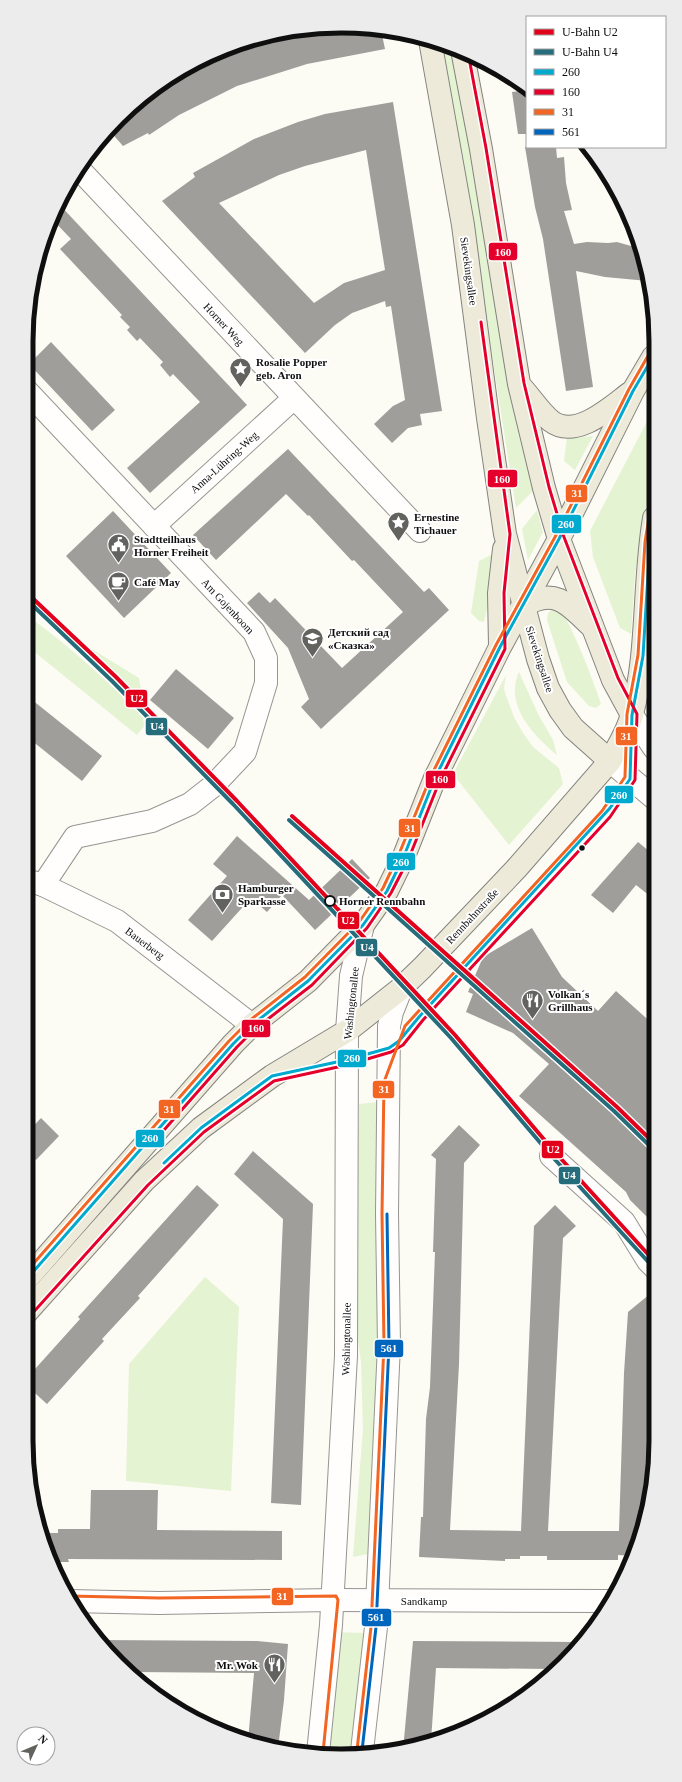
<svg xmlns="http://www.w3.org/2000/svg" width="682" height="1782" viewBox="0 0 682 1782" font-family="Georgia,serif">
	<rect width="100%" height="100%" fill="#fcfbf4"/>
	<g fill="#e4f3d2">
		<polygon points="439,44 457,52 518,431 533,491 516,508 465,184"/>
		<polygon points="654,408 654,463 635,574 631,634 620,628 593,557 590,531"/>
		<polygon points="593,436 575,470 564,461 567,437 574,438"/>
		<polygon points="537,510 543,532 528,560 522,529"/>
		<path d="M491,555C491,578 490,600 484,622L479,621L471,613L479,561Z"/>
		<path d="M554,608L562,611C578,641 590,672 601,704L596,708L589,706L567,682L547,620L548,613Z"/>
		<path d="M26,615C69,645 107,681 143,717L144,726L137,735L26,645Z"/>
		<polygon points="90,648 139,678 141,691 137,694 131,694 87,651"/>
		<path d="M519,672L538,714L553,740L557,755C533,735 504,705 519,672Z"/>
		<polygon points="506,675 504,688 505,693 514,717 523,733 533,747 559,768 563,784 509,845 453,774"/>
		<polygon points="379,1102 382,1351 373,1553 353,1557 363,1429 361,1362 355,1319 359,1104"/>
		<polygon points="205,1277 239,1307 231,1491 126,1481 129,1364"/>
		<polygon points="336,1632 365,1633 354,1751 323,1753"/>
	</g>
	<g fill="#a09e9a" fill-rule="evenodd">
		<polygon points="345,27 362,27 381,30 385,49 307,64 237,86 179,115 149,135 148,133 123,146 109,130 126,113 163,89 162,88 207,66 206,65 252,47 251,45 307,28 316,28 317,31 326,29 327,31"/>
		<polygon points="527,90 527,134 518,134 512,92"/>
		<path d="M393,102L442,411L420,414L422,425L408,428L392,443L374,424L393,406L405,400L391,306L386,307L385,301L352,313L335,325L305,353L162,201L195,177L193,173L254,139L298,122L325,114ZM366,150L385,270L344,283L314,303L219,203L279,175L305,166Z"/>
		<polygon points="525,147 556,147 557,158 564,157 566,183 572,210 564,211 574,244 587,242 608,243 617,242 638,248 648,281 605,277 576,271 593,387 566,391 543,239 535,207"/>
		<polygon points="58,203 247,405 150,493 127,468 200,402 173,374 170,377 160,365 163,362 140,338 137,341 127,330 130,327 120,317 122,315 60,249 71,239 52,219"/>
		<polygon points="51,342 115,410 92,431 29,364"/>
		<polygon points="288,449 424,592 429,588 449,610 321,729 301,707 309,699 288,648 247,603 259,592 270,603 275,598 342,668 403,612 354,560 352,561 309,515 308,516 286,494 216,560 193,535"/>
		<polygon points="113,511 171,573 124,618 66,556"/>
		<polygon points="176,669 234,718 208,749 150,700"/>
		<polygon points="26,695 102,756 82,781 26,736"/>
		<polygon points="237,836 309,900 352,859 370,878 315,930 282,895 267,912 251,898 212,941 188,920 227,876 213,864"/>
		<polygon points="638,842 655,856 655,900 636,885 613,913 591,895"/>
		<polygon points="532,928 562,977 598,1011 616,991 655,1026 655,1225 630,1200 626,1192 519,1096 549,1064 513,1033 466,1012 473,994 468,992 483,957"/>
		<polygon points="41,1118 59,1136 36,1160 26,1150 26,1134"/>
		<polygon points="459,1125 480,1145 464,1163 459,1364 450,1530 521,1531 534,1226 555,1205 576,1226 563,1238 548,1531 619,1531 624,1373 628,1312 656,1289 650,1486 645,1523 633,1556 618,1555 618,1560 547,1560 547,1556 520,1556 520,1559 505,1559 505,1561 419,1557 421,1517 423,1517 426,1419 430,1387 435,1252 433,1252 436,1159 431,1155"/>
		<polygon points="253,1151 313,1204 301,1505 271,1503 283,1219 234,1174"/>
		<polygon points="197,1185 219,1205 138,1296 140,1298 102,1339 104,1341 47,1404 26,1385 26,1379 80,1319 78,1317"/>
		<polygon points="91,1490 158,1490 157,1530 282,1531 282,1560 68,1559 69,1562 52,1562 43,1542 41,1533 58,1533 58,1529 90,1529"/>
		<polygon points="98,1640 257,1641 288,1644 284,1700 278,1748 248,1741 254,1673 133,1672 104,1649"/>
		<polygon points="413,1641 581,1642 553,1669 436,1668 431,1741 403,1750"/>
	</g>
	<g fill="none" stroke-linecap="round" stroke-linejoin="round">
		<defs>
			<g id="minor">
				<polyline points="79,169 420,531"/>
				<polyline points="26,390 254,632 266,658 266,683 245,752 213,786 190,804 152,821 75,837 43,885"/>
				<polyline points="154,526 294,398"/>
				<polyline points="632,715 654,748"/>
				<polyline points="610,761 654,798"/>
				<polyline points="26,880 43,885 117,921 252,1025"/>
				<polyline points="551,1156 624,1222 648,1261 656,1269"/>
				<polyline points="70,1601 159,1603 333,1600 610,1601"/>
				<polyline points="362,1751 376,1627 389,1345 387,1214 389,1026 392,1012 402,987"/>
				<polyline points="318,1753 331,1625 346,1356 347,1031 351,976 363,925"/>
			</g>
			<g id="major">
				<polyline points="430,40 463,225 488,418 505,534 538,659 548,688 560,710 573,728 610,761"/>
				<polyline points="463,55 481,149 519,384 544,488 559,539 613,680 632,715"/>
				<path d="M522,388C532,399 540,412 551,421C576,440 611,407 630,393"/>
				<path d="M524,606C553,587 568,603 589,624"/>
				<polyline points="500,646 499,593 504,549"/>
				<polyline points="26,1280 233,1044 252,1025 308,981 363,925 387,891 404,856 435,778 500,647 559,539 633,391 653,357"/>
				<path d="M26,1313L144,1181L201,1128L272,1076L347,1031L399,990L422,968L516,869L610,761C618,746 628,731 632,714C649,650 643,583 654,518"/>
			</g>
		</defs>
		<use href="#minor" stroke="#969592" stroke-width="24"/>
		<use href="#major" stroke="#83837f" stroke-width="24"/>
		<use href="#minor" stroke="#fffefd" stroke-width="22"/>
		<use href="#major" stroke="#eeead9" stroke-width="22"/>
		<defs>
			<g id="bus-1">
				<polyline points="164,1163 201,1128 272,1076 346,1060 389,1048 399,1041 419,1017 610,808 630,779 632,715 643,656 650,542 654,519"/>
				<polyline points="26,1280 233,1044 252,1025 308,981 363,925 387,891 404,856 435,778 500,647 559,539 633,391 653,357"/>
			</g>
			<g id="bus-2">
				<polyline points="150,1146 237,1047 255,1029 312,985 367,928 391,893 409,858 440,780 505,649 504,593 510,534 481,322"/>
				<polyline points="30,1316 148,1185 204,1132 274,1081 347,1065 391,1052 403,1045 423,1020 610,817 635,780 637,714 618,678 564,537 549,487 524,383 486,148 469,58"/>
			</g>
			<g id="bus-3">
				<polyline points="26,1272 229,1041 249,1021 305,977 359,922 383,888 399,854 431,776 496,645 555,537 629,389 649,354"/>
				<polyline points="70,1596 159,1598 336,1596 338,1600 323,1753"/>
				<polyline points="357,1750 371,1627 384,1345 382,1214 384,1082 405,1026 602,811 625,777 627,714 638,655 645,542 649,517"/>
			</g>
			<polyline id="bus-4" points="362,1751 376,1627 389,1345 387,1214"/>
		</defs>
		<use href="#bus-1" stroke="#fff" stroke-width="6"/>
		<use href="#bus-2" stroke="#fff" stroke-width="6"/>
		<use href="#bus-3" stroke="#fff" stroke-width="6"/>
		<use href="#bus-4" stroke="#fff" stroke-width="6"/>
		<use href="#bus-1" stroke="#00a9ce" stroke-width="3"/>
		<use href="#bus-2" stroke="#e4002b" stroke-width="3"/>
		<use href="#bus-3" stroke="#f26522" stroke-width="3"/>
		<use href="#bus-4" stroke="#0065bd" stroke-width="3"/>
		<defs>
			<g id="metro-1">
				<polyline points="26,592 116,677 237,801 455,1035 553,1150 656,1263"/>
				<polyline points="292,816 617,1107 655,1144"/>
			</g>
			<g id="metro-2">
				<polyline points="26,599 112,681 233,804 451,1038 549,1153 652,1266"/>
				<polyline points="289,820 614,1111 652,1148"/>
			</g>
		</defs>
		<use href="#metro-1" stroke="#fff" stroke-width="7"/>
		<use href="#metro-2" stroke="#fff" stroke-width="7"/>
		<use href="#metro-1" stroke="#e2001a" stroke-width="4"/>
		<use href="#metro-2" stroke="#256d7b" stroke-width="4"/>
	</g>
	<defs>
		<symbol id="sight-pin" viewBox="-11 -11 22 30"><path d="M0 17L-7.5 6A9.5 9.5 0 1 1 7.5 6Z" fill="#62625f" stroke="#fff"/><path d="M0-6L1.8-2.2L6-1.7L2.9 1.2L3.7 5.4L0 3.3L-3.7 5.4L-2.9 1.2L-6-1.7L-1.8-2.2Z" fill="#fff"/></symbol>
		<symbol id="civic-pin" viewBox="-11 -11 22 30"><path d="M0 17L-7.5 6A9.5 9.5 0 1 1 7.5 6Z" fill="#62625f" stroke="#fff"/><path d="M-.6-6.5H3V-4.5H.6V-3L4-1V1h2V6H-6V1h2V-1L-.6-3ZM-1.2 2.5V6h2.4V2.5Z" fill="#fff"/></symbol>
		<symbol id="cafe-pin" viewBox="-11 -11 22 30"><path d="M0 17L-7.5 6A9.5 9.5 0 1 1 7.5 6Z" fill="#62625f" stroke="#fff"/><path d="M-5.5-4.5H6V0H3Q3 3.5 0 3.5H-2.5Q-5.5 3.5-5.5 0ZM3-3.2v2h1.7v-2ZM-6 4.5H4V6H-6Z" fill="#fff"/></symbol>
		<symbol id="school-pin" viewBox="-11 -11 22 30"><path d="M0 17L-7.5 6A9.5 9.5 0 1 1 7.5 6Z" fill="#62625f" stroke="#fff"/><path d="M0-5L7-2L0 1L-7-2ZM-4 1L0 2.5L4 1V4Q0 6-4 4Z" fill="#fff"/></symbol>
		<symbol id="bank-pin" viewBox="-11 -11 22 30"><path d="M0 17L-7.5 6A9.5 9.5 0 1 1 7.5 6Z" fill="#62625f" stroke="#fff"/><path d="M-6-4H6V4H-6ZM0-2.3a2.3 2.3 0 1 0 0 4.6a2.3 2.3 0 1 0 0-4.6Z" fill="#fff"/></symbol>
		<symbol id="restaurant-pin" viewBox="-11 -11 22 30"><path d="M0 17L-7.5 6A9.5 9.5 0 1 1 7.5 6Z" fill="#62625f" stroke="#fff"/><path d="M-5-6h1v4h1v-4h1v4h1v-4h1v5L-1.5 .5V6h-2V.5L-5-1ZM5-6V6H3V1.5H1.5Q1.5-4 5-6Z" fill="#fff"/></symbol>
	</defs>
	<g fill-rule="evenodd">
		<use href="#sight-pin" x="228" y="356" width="25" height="34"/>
		<use href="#sight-pin" x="386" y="510" width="25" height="34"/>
		<use href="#civic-pin" x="106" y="532" width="25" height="34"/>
		<use href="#cafe-pin" x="106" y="570" width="25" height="34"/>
		<use href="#school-pin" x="300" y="626" width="25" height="34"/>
		<use href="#bank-pin" x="210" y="882" width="25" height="34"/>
		<use href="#restaurant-pin" x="520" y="988" width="25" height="34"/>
		<use href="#restaurant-pin" x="262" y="1652" width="25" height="34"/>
	</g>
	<circle fill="#0f0f0f" stroke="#fff" stroke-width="1.5" cx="582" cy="848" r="3.5"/>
	<circle fill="#fff" stroke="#0f0f0f" stroke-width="2" cx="330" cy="901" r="5"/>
	<g text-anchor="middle" stroke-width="4" stroke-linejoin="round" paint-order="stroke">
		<g font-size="11" fill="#0f0f0f" stroke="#fff">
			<text transform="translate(469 271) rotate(82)" y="4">Sievekingsallee</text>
			<text transform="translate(224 324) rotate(47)" y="4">Horner Weg</text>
			<text transform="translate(224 462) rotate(-42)" y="4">Anna-Lühring-Weg</text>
			<text transform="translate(228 606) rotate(47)" y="4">Am Gojenboom</text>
			<text transform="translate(540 659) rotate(72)" y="4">Sievekingsallee</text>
			<text transform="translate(472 916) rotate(-47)" y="4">Rennbahnstraße</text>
			<text transform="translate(145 943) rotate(37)" y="4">Bauerberg</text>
			<text transform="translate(351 1003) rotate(-84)" y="4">Washingtonallee</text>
			<text transform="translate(346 1339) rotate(-89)" y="4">Washingtonallee</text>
			<text x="424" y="1605">Sandkamp</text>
		</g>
		<g font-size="11" font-weight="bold" fill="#0f0f0f" stroke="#fff" text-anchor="start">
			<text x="256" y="366">Rosalie Popper<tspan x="256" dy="13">geb. Aron</tspan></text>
			<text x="414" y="521">Ernestine<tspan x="414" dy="13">Tichauer</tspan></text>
			<text x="134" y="543">Stadtteilhaus<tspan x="134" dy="13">Horner Freiheit</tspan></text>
			<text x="134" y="586">Café May</text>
			<text x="328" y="636">Детский сад<tspan x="328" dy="13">«Сказка»</tspan></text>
			<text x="238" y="892">Hamburger<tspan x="238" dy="13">Sparkasse</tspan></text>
			<text x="548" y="998">Volkan´s<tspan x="548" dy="13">Grillhaus</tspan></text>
			<text x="258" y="1669" text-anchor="end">Mr. Wok</text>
		</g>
		<g font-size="11" font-weight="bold" fill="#0f0f0f" stroke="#fff" text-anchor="start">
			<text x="339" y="905">Horner Rennbahn</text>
		</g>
	</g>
	<path d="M0 0H682V1782H0ZM341 33H341A308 308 0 0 1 649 341V1441A308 308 0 0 1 341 1749H341A308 308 0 0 1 33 1441V341A308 308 0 0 1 341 33Z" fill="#ececec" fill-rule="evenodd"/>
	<path fill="none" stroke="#0f0f0f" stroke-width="5" d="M341 33H341A308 308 0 0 1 649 341V1441A308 308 0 0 1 341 1749H341A308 308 0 0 1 33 1441V341A308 308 0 0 1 341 33Z"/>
	<g stroke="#fff" stroke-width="1.5">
		<rect x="488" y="242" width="30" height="19" rx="4" fill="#e4002b"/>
		<rect x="487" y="469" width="31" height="19" rx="4" fill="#e4002b"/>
		<rect x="565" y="484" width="23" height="19" rx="4" fill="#f26522"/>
		<rect x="551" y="514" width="31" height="20" rx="4" fill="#00a9ce"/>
		<rect x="125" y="689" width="23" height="19" rx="4" fill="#e2001a"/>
		<rect x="145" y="717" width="23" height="19" rx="4" fill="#256d7b"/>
		<rect x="615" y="726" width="23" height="20" rx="4" fill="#f26522"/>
		<rect x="425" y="770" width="31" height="19" rx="4" fill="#e4002b"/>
		<rect x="604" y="785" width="30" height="19" rx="4" fill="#00a9ce"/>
		<rect x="398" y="818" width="23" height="20" rx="4" fill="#f26522"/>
		<rect x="386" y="852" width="30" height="19" rx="4" fill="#00a9ce"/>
		<rect x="337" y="911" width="23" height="19" rx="4" fill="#e2001a"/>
		<rect x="355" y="938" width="23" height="19" rx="4" fill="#256d7b"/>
		<rect x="241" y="1019" width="30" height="19" rx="4" fill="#e4002b"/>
		<rect x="337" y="1049" width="30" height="19" rx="4" fill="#00a9ce"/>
		<rect x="372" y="1080" width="23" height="19" rx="4" fill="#f26522"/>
		<rect x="158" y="1099" width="23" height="20" rx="4" fill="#f26522"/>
		<rect x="135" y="1129" width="30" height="19" rx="4" fill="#00a9ce"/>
		<rect x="541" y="1140" width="23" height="19" rx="4" fill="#e2001a"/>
		<rect x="558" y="1166" width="23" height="19" rx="4" fill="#256d7b"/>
		<rect x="374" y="1339" width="30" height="19" rx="4" fill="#0065bd"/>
		<rect x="271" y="1587" width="23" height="19" rx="4" fill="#f26522"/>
		<rect x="361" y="1608" width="31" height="19" rx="4" fill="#0065bd"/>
	</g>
	<g font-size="11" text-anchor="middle" font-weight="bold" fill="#fff">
		<text x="503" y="256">160</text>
		<text x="502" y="483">160</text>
		<text x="577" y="497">31</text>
		<text x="566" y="528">260</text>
		<text x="137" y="702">U2</text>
		<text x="157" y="730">U4</text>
		<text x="626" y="740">31</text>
		<text x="440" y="783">160</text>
		<text x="619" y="799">260</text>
		<text x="410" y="832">31</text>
		<text x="401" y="866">260</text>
		<text x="348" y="924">U2</text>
		<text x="367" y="951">U4</text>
		<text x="256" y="1032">160</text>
		<text x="352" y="1062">260</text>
		<text x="384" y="1093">31</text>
		<text x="169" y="1113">31</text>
		<text x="150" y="1142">260</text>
		<text x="553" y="1153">U2</text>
		<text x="569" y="1179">U4</text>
		<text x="389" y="1352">561</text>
		<text x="282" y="1600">31</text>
		<text x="376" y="1621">561</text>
	</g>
	<rect x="526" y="16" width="140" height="132" fill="#ffffff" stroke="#9f9f9f"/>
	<rect x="534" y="29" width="20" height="6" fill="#e2001a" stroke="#9f9f9f"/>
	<text x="562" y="36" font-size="12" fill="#0f0f0f">U-Bahn U2</text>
	<rect x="534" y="49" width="20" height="6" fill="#256d7b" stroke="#9f9f9f"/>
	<text x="562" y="56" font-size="12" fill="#0f0f0f">U-Bahn U4</text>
	<rect x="534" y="69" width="20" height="6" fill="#00a9ce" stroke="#9f9f9f"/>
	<text x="562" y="76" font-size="12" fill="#0f0f0f">260</text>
	<rect x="534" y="89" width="20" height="6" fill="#e4002b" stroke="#9f9f9f"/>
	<text x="562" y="96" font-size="12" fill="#0f0f0f">160</text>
	<rect x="534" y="109" width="20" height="6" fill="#f26522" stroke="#9f9f9f"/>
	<text x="562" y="116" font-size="12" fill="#0f0f0f">31</text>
	<rect x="534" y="129" width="20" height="6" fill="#0065bd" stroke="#9f9f9f"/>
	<text x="562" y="136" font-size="12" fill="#0f0f0f">561</text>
	<g transform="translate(36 1746) rotate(46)"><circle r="19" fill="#ffffff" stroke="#9f9f9f"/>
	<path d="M0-3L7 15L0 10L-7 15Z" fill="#62625f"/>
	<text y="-6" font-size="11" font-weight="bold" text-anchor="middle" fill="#0f0f0f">N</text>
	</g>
</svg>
